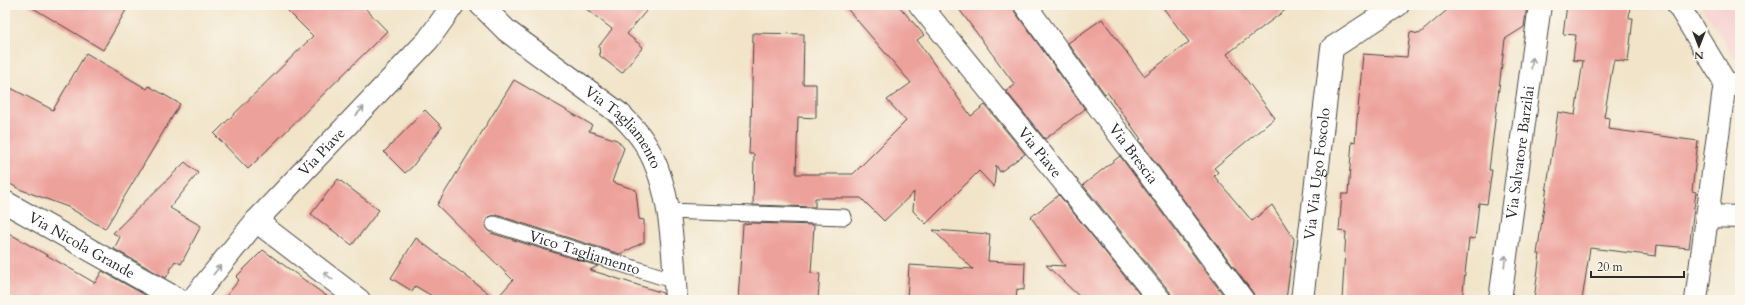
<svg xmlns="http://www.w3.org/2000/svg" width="1745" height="305" viewBox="0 0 1745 305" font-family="Cardo,serif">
	<rect width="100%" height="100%" fill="#fbf7ec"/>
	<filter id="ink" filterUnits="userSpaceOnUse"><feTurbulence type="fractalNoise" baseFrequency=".025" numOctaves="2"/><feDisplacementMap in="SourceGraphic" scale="8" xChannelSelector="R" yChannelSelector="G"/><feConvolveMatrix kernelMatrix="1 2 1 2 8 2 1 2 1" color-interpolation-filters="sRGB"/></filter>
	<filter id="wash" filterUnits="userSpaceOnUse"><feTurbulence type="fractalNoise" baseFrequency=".012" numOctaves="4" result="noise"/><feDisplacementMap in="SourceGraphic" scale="16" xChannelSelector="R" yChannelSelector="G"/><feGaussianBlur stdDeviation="0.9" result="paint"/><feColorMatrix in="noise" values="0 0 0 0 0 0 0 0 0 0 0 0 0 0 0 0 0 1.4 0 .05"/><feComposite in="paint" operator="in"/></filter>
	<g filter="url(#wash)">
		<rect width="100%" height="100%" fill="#f1e4c9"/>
		<polygon fill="#f7cfd1" points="1701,5 1740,5 1740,66"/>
		<g id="blocks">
			<g fill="#eda19b">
				<polygon points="28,5 129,5 103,50"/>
				<polygon points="282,5 362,5 387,31 248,169 214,134 313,36"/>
				<polygon points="581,5 651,5 627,34 643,47 622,73 600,56 599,46 612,29"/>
				<polygon points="844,5 898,5 924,35 917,40 971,116 985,105 1025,154 1000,172 996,165 994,187 979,171 926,224 913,211 914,192 884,221 861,198 815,198 815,207 753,205 754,154 749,154 750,130 751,130 753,33 804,34 803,84 816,84 816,118 798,117 796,174 853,174 906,121 887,100 911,83"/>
				<polygon points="956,5 1013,5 1015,12 1085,109 1045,139 1006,91 1015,85"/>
				<polygon points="1161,5 1292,5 1227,54 1275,118 1214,168 1218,172 1214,176 1252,221 1272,205 1294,239 1286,300 1255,300 1253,293 1139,140 1141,139 1107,92 1105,94 1068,43 1102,19 1144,76 1189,42"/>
				<polygon points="1453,5 1527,5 1524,27 1505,39 1489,170 1492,170 1487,204 1479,203 1475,239 1469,238 1462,300 1342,300 1346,232 1339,231 1342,194 1348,194 1352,141 1355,142 1363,54 1407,57 1410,32 1419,34"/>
				<polygon points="1567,5 1630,5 1629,18 1633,18 1628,62 1614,60 1613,64 1604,117 1609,118 1608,129 1698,141 1692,191 1696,192 1689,248 1657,245 1656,256 1590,248 1582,300 1534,300 1540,254 1537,254 1558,112 1575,115 1583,61 1573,60 1576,35 1563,34"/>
				<polygon points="86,53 147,89 149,86 180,104 105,229 68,207 19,189 5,181 5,85 53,110"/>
				<polygon points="514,80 592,125 589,131 617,140 624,148 612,182 636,190 639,219 644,220 644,242 620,254 496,215 488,217 486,221 487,230 491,233 598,266 590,270 663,293 663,300 439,300 415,286 412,291 391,278 416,238 496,299 513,280 437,205"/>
				<polygon points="425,110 442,127 412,167 405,173 384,152"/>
				<polygon points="1120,156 1227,300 1172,300 1170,292 1083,185"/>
				<polygon points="185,162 198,173 170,208 201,226 181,264 175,261 166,278 114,249 120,237 113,233"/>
				<polygon points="338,179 379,210 352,245 311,214"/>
				<polygon points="1059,195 1144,300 1083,300 1046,265 1065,266 1031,217"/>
				<polygon points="752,223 814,225 811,273 820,274 818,299 791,298 791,300 738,300 743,224"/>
				<polygon points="933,230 990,234 988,261 1025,263 1024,290 1017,289 1016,300 907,300 909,265 973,269"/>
				<polygon points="5,231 95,283 102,271 154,300 5,300"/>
				<polygon points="263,250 332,300 223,300 239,280 236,277"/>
			</g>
		</g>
	</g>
	<g filter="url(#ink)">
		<use href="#blocks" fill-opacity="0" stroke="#494743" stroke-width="1"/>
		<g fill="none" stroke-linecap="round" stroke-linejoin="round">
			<defs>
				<g id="service">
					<polyline points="667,211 844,217"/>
					<path id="s1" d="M494,224L675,281"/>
				</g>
				<g id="minor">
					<path id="s2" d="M920,5L1160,300"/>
					<path id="s3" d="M1025,5L1101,110L1243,300"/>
					<polyline points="1678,5 1725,82 1696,300"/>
					<path id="s4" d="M5,202L179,300"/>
					<polyline points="1708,216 1740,217"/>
					<polyline points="256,221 359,300"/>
					<path id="s5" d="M192,300L256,221L428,40L453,5"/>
					<path id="s6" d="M1302,300L1332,48L1398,5"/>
					<path id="s7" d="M1500,300L1540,5"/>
				</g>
				<g id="tertiary">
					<path id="s8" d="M481,5L507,31L620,114C630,124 640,134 647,147C672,189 673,252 676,300"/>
				</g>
			</defs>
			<use href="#service" stroke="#494743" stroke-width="17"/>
			<use href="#minor" stroke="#494743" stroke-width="24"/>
			<use href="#tertiary" stroke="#494743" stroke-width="24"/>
			<use href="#service" stroke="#fff" stroke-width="15"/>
			<use href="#minor" stroke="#fff" stroke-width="22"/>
			<use href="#tertiary" stroke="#fff" stroke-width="22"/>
		</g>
		<defs><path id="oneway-shaft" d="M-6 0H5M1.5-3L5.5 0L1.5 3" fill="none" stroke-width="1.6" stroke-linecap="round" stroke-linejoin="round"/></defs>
		<g stroke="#a0a0a0">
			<use href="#oneway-shaft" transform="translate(1532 63) rotate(-82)"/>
			<use href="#oneway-shaft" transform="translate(360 111) rotate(-47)"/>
			<use href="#oneway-shaft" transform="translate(1505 261) rotate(-82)"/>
			<use href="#oneway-shaft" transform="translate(217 270) rotate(-52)"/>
			<use href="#oneway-shaft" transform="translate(328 276) rotate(-142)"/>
		</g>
	</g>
	<g text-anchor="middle" stroke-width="3.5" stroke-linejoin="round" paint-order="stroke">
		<g font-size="15" fill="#2b2b2b" stroke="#fbf7ec">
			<text dy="5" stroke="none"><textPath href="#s8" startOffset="189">Via Tagliamento</textPath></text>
			<text dy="5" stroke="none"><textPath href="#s5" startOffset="197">Via Piave</textPath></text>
			<text dy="5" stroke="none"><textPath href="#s2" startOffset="190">Via Piave</textPath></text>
			<text dy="5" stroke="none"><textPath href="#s7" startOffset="149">Via Salvatore Barzilai</textPath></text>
			<text dy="5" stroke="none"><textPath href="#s3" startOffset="184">Via Brescia</textPath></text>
			<text dy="5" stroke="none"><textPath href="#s6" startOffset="127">Via Via Ugo Foscolo</textPath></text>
			<text dy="5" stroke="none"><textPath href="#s4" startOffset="88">Via Nicola Grande</textPath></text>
			<text dy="5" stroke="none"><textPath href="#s1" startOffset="95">Vico Tagliamento</textPath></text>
		</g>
	</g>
	<rect width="1745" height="305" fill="none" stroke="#fbf7ec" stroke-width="20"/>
	<g transform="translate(1699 46) rotate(180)" stroke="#fbf7ec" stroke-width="3" paint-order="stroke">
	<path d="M0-3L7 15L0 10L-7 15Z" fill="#2b2b2b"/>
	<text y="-6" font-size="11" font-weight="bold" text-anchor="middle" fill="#2b2b2b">N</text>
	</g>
	<path d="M1591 271v6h93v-6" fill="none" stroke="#2b2b2b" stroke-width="2"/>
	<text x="1597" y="271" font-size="12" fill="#2b2b2b" stroke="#fbf7ec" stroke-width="3" paint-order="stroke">20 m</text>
</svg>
